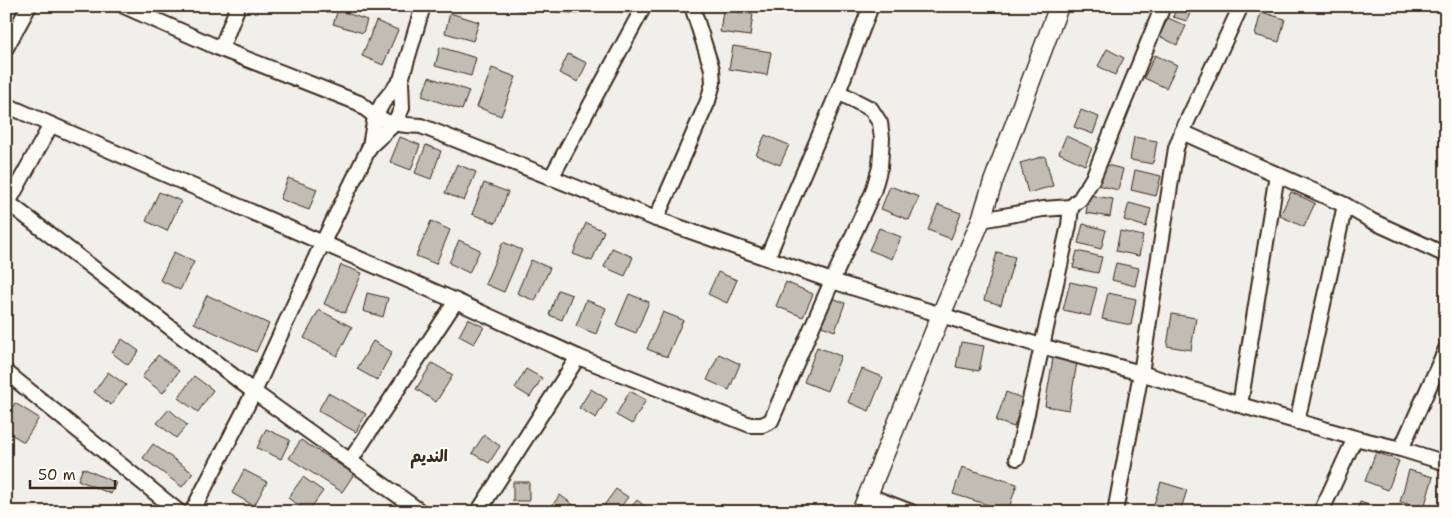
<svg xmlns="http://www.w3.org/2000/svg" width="1452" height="518" viewBox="0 0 1452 518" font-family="'Shantell Sans','Playpen Sans Arabic',sans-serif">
	<rect width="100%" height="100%" fill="#f1efea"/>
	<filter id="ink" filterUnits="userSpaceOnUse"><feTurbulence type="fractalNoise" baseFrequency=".02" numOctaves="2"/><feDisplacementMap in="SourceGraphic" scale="10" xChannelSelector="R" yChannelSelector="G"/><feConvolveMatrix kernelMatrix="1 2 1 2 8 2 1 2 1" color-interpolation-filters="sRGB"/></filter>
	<g filter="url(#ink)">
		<g fill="#c1bcb4" stroke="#3b2a1e">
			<polygon points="508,6 525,6 523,12"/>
			<polygon points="543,6 579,6 578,14 543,10"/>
			<polygon points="593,6 629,6 628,13"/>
			<polygon points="1177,6 1192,7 1187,21 1173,17"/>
			<polygon points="338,10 367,20 363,33 333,24"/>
			<polygon points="723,10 753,14 750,36 720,32"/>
			<polygon points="1261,12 1285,19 1279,42 1255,35"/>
			<polygon points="450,13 479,22 473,41 445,33"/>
			<polygon points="1168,18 1186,26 1177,45 1159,36"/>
			<polygon points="376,21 398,30 383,65 362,56"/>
			<polygon points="733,46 771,52 767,75 729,69"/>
			<polygon points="440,47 476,58 471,76 435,66"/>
			<polygon points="1107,49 1124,58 1115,75 1098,66"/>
			<polygon points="568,54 587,63 578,82 559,73"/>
			<polygon points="1155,55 1177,65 1166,88 1144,78"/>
			<polygon points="492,68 516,77 501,116 477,107"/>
			<polygon points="429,77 469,91 462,110 422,96"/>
			<polygon points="1081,110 1099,117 1093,134 1074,127"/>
			<polygon points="765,135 789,145 780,165 756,155"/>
			<polygon points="1066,136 1092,148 1085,165 1059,153"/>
			<polygon points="400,137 420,145 411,170 390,162"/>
			<polygon points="1134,137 1157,141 1153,164 1130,160"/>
			<polygon points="426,145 441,151 431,179 415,173"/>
			<polygon points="1045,156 1053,186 1028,193 1020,163"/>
			<polygon points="457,164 476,172 464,201 445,193"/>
			<polygon points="1103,164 1123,169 1118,190 1098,185"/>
			<polygon points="1135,170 1161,176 1156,196 1131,190"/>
			<polygon points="288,178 317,189 309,210 280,199"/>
			<polygon points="484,183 508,192 496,223 472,214"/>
			<polygon points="890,186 919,197 909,220 881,209"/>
			<polygon points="159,192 181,201 167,231 146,221"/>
			<polygon points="1291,192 1315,203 1304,227 1280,216"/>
			<polygon points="1089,195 1113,199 1110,217 1086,213"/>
			<polygon points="1129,203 1151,209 1146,227 1124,220"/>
			<polygon points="938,205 961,213 951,239 928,230"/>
			<polygon points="431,221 450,230 436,264 416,256"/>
			<polygon points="586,223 604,231 592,261 573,254"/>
			<polygon points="1083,224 1106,230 1101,249 1078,243"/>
			<polygon points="879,228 901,237 892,259 869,250"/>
			<polygon points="1120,231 1143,236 1139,256 1116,251"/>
			<polygon points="459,240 480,250 469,273 449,263"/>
			<polygon points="503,242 522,250 504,292 485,284"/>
			<polygon points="612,248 633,257 625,276 604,267"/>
			<polygon points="1077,251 1102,257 1098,273 1073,268"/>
			<polygon points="174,252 194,262 180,290 160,280"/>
			<polygon points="997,252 1015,257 1001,305 984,300"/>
			<polygon points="531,260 550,268 535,301 517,293"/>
			<polygon points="1116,263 1139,268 1135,286 1112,280"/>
			<polygon points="341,265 362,273 345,313 324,304"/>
			<polygon points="718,272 737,280 727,303 708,294"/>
			<polygon points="786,282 813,294 803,317 776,306"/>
			<polygon points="1070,282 1097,288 1090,316 1063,310"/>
			<polygon points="558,290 572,295 562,320 549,315"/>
			<polygon points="367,293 388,298 383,317 363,311"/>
			<polygon points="1108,293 1136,299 1131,325 1102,319"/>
			<polygon points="629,294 649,302 636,333 616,325"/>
			<polygon points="207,295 269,324 256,352 194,323"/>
			<polygon points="830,297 845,303 835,331 819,325"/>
			<polygon points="586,300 606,308 596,334 576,326"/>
			<polygon points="319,310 352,327 337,356 304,338"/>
			<polygon points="663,312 683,320 667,357 647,349"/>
			<polygon points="1172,314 1196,318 1191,350 1167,346"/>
			<polygon points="468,319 484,327 474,344 459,336"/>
			<polygon points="122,339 139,351 128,365 112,353"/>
			<polygon points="373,341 392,352 377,380 357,369"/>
			<polygon points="961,342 984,346 979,371 956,367"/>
			<polygon points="817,347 841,356 827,391 804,382"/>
			<polygon points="719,354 740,364 729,390 707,380"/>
			<polygon points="158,355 179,371 163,393 142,377"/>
			<polygon points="1053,358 1077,362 1069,410 1045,406"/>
			<polygon points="432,363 453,375 436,402 416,389"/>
			<polygon points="526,369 542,378 530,397 515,388"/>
			<polygon points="862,369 883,377 869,411 848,402"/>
			<polygon points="108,372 126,385 111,405 94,392"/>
			<polygon points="194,376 213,390 198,412 178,398"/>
			<polygon points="591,389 607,399 596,418 579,408"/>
			<polygon points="630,391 646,400 632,424 616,415"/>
			<polygon points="1006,392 1024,399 1014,427 996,421"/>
			<polygon points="328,393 366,414 356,432 318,411"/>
			<polygon points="15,403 39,418 24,442 6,431 6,417"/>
			<polygon points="169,409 187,425 176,438 157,423"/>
			<polygon points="266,429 290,440 281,459 257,448"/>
			<polygon points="484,435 500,446 489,463 472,453"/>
			<polygon points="301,440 354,474 342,492 289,458"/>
			<polygon points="153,444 193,473 182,487 143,458"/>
			<polygon points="1376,452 1399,461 1388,490 1365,481"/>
			<polygon points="962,467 1017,484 1008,511 953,494"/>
			<polygon points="83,468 116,483 111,494 78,480"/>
			<polygon points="244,470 267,482 254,506 232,493"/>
			<polygon points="1409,470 1433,477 1424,508 1400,502"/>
			<polygon points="303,477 323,491 308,512 288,498"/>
			<rect x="513" y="482" width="16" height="19"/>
			<polygon points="1161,482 1187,490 1180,512 1154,504"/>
			<polygon points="616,489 628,497 617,512 599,512"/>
			<polygon points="560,495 583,512 547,512"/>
			<polygon points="637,500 652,512 627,512"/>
			<polygon points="1360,502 1385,511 1384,512 1356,512"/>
		</g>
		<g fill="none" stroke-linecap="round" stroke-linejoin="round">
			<defs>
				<g id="minor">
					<path d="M124,6L221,49L359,103C382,124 390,124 421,126L656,219L832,281L1041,346L1141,373L1240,405L1355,438L1401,449L1446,463"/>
					<polyline points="6,48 29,6"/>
					<polyline points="221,49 238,6"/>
					<polyline points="6,105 456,301 578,357 750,425 762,425 771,421 832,281 873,192 880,167 882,138 880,123 871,109 838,92"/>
					<polyline points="1182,132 1345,205 1372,221 1446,255"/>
					<polyline points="370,146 394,124 402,108 401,80 423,6"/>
					<polyline points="551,178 644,6"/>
					<polyline points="6,201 254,392 421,512"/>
					<polyline points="8,203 51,125"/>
					<polyline points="1071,207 1080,199 1093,178 1163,6"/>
					<polyline points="656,219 708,101 713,83 712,69 692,6"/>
					<polyline points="981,220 1043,209 1071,207 1069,225 1017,458"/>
					<polyline points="767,258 838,92 871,6"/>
					<polyline points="6,372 179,512"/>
					<polyline points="1240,405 1277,174"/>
					<polyline points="1297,422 1345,205"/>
					<polyline points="1401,449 1446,349"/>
					<polyline points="350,461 456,301"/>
					<polyline points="869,496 911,512"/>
					<polyline points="192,512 254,392 322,244 370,146 375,117 383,102 401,80"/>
					<polyline points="478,512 578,357"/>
					<polyline points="1115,512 1141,373 1176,148 1182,132 1241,6"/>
					<polyline points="1321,512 1355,438"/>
				</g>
				<polyline id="major" points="861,512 941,315 981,220 993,182 1059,6"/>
			</defs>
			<use href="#minor" stroke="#3b2a1e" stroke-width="18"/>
			<use href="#major" stroke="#3b2a1e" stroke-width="21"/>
			<use href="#minor" stroke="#fdfcf7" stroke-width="14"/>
			<use href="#major" stroke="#fdfcf7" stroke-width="18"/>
		</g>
	</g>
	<g text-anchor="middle" stroke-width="4.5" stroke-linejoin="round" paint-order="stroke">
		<g font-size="16" font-weight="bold" fill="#3b2a1e" stroke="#fdfcf7">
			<text x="429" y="462">النديم</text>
		</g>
	</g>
	<rect width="1452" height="518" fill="none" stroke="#fdfcf7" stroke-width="25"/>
	<rect x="12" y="12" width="1427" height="493" fill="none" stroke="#3b2a1e" stroke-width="2" filter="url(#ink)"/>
	<path d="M30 480v8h85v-8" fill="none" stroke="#3b2a1e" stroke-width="2.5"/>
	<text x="38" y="480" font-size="15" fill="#3b2a1e" stroke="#fdfcf7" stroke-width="4" paint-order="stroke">50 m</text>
</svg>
